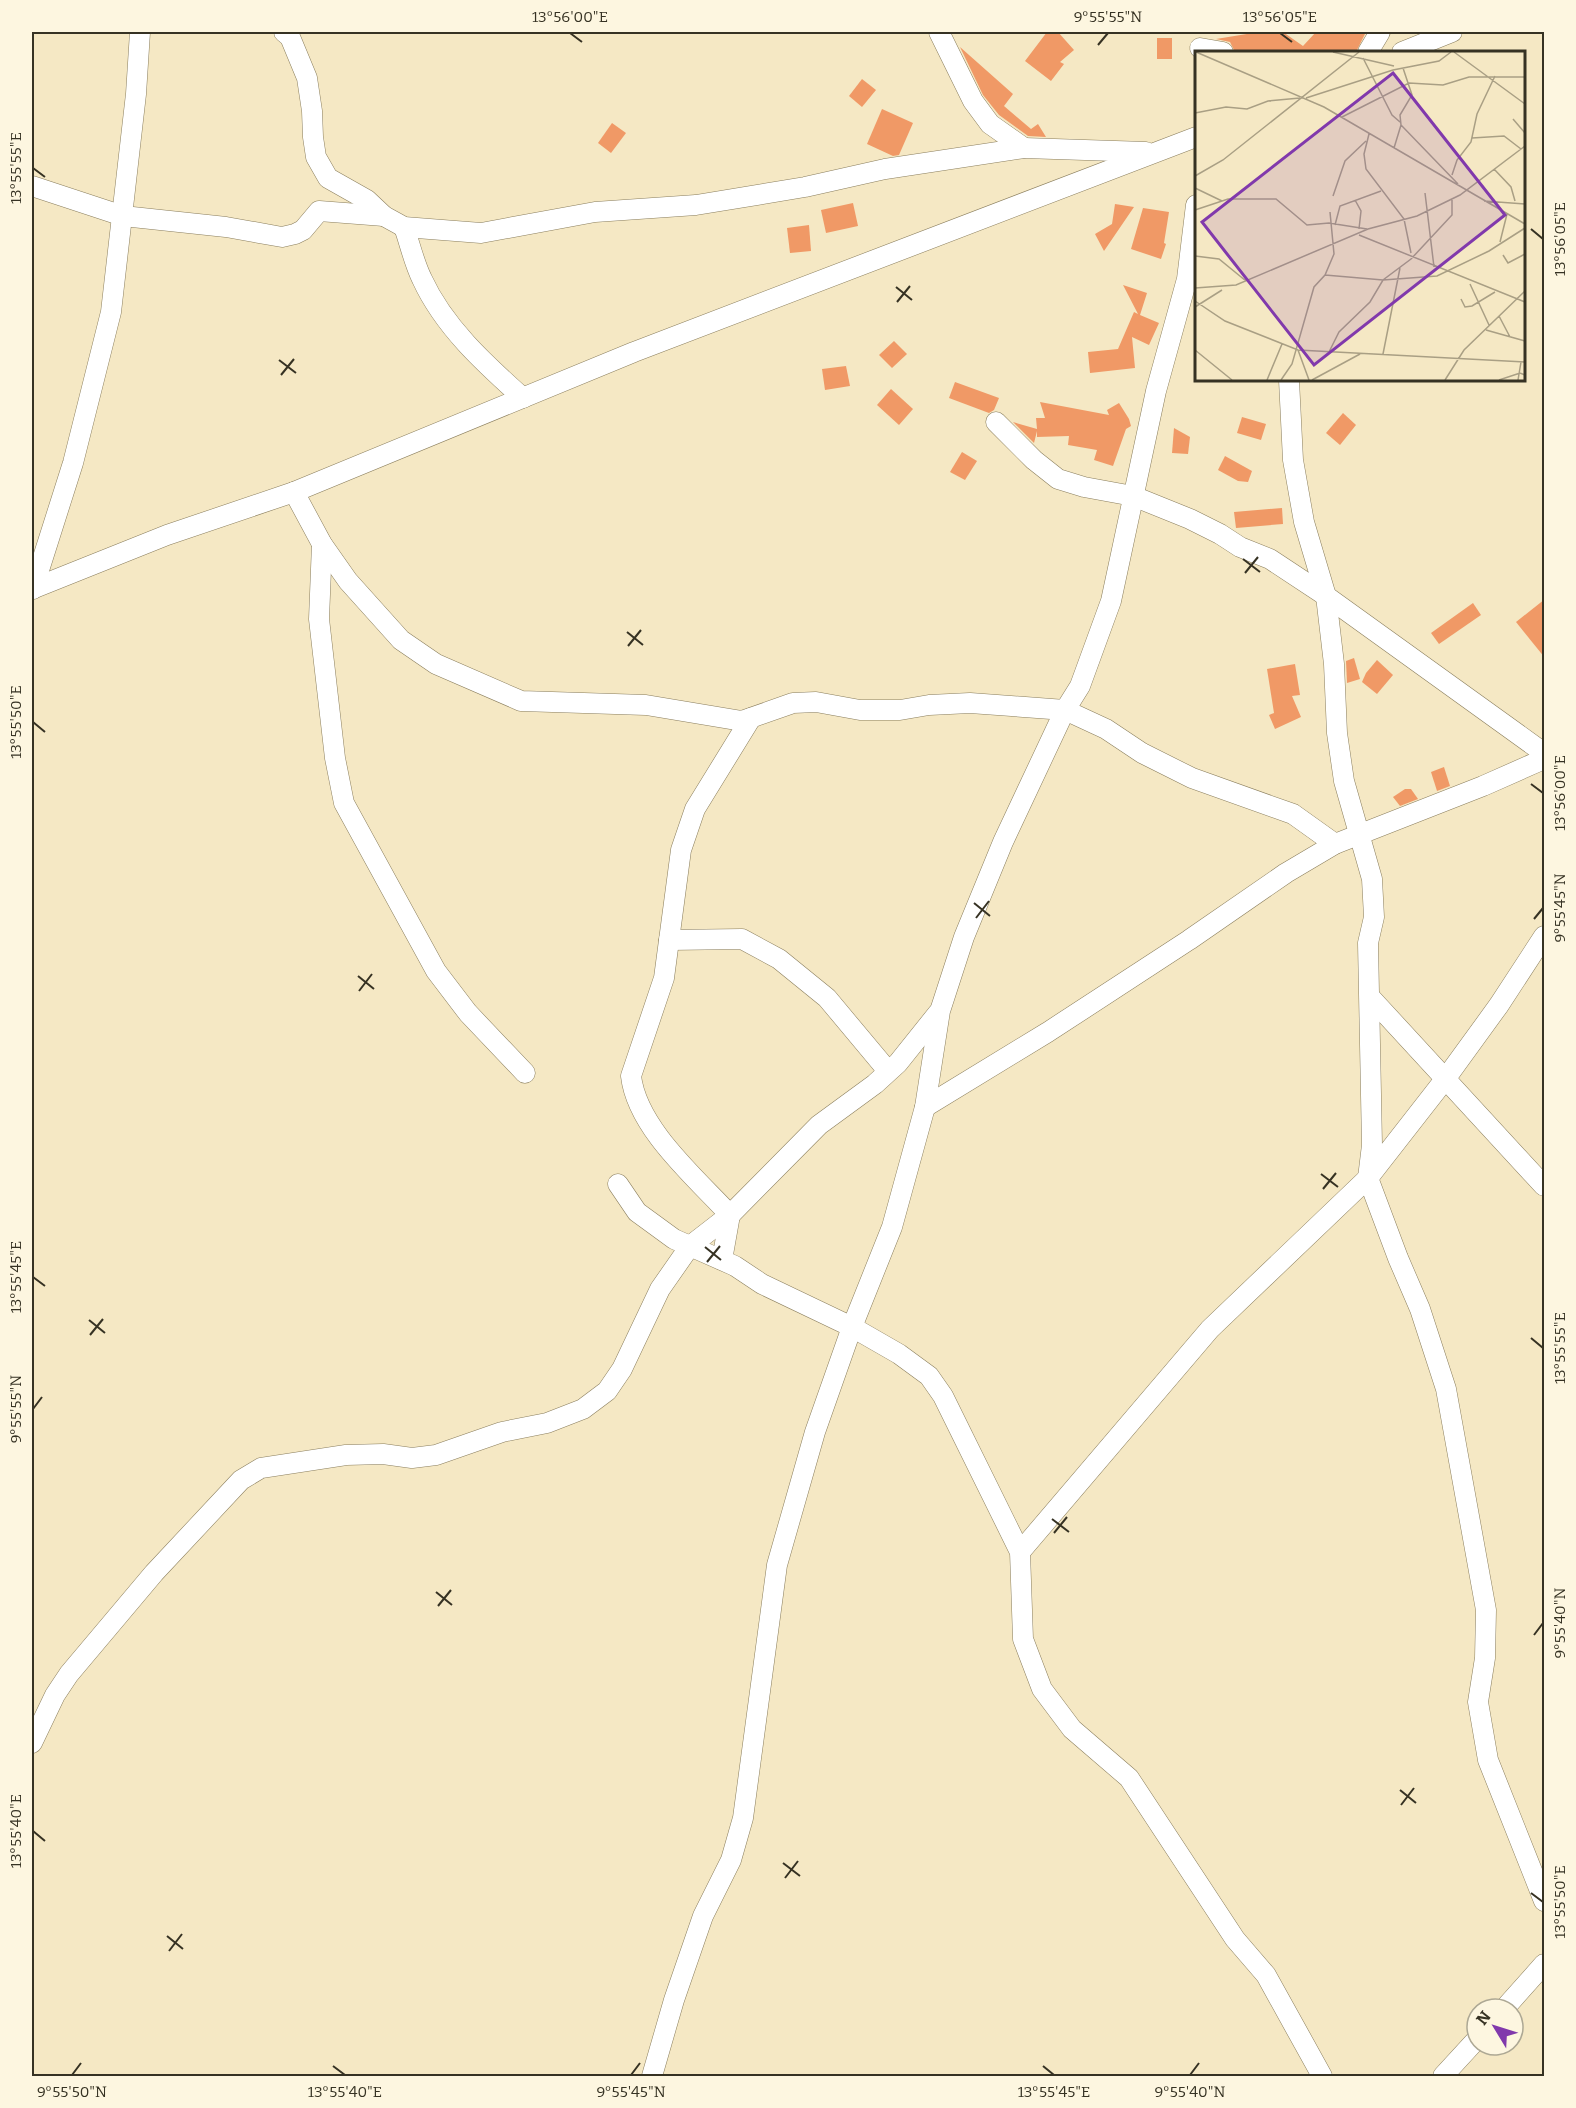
<svg xmlns="http://www.w3.org/2000/svg" width="1576" height="2108" viewBox="0 0 1576 2108" font-family="Bitter,serif">
	<rect width="100%" height="100%" fill="#f5e8c4"/>
	<g fill="#f09966">
		<polygon points="1047,32 1058,32 1074,50 1060,62 1064,64 1051,81 1025,61"/>
		<polygon points="1259,32 1283,32 1303,46 1316,32 1366,32 1356,52 1235,52 1230,42 1216,39"/>
		<rect x="1157" y="38" width="15" height="21"/>
		<polygon points="960,47 1013,94 1004,106 1031,129 1038,124 1046,137 1028,136 999,115 983,95"/>
		<polygon points="862,79 876,90 862,107 849,96"/>
		<polygon points="882,109 913,123 899,155 893,156 867,144"/>
		<polygon points="612,123 626,133 611,153 598,143"/>
		<polygon points="853,203 858,226 826,233 821,210"/>
		<polygon points="1115,204 1134,207 1104,251 1095,234 1112,224"/>
		<polygon points="1143,208 1169,212 1164,243 1166,244 1161,259 1131,249"/>
		<polygon points="809,225 811,251 790,253 787,228"/>
		<polygon points="1123,285 1147,293 1140,315 1159,323 1149,345 1132,337 1135,368 1090,373 1088,352 1118,349 1134,312 1138,314"/>
		<polygon points="894,341 907,354 892,368 879,355"/>
		<polygon points="846,366 850,386 825,390 822,369"/>
		<polygon points="955,382 999,398 994,410 989,413 949,398"/>
		<polygon points="891,389 913,409 899,425 877,405"/>
		<polygon points="1040,402 1109,415 1107,410 1119,403 1129,419 1131,426 1126,429 1113,466 1094,460 1097,450 1068,445 1069,436 1037,437 1037,431 1034,443 1013,422 1037,429 1036,418 1045,418"/>
		<polygon points="1343,413 1356,425 1340,445 1326,433"/>
		<polygon points="1242,417 1266,424 1261,440 1237,433"/>
		<polygon points="1174,428 1190,437 1188,454 1172,453"/>
		<polygon points="962,452 977,461 965,480 950,472"/>
		<polygon points="1225,456 1252,471 1248,482 1238,481 1218,470"/>
		<polygon points="1282,508 1283,524 1236,528 1234,512"/>
		<polygon points="1545,599 1545,658 1516,622"/>
		<polygon points="1473,603 1481,615 1439,644 1431,633"/>
		<polygon points="1354,658 1360,679 1347,683 1346,661"/>
		<polygon points="1377,660 1393,675 1377,694 1362,682 1366,673"/>
		<polygon points="1295,664 1300,695 1292,696 1301,717 1275,729 1269,715 1274,713 1267,669"/>
		<polygon points="1444,767 1450,786 1437,791 1431,772"/>
		<polygon points="1405,789 1411,789 1418,799 1400,806 1393,797"/>
	</g>
	<g fill="none" stroke-linecap="round" stroke-linejoin="round">
		<defs>
			<g id="minor">
				<polyline points="284,32 290,37 307,78 312,111 313,137 316,157 328,178 367,200 384,216 404,227 481,233 595,212 696,205 805,187 885,169 1024,148 1146,152"/>
				<polyline points="939,32 973,101 990,124 1024,148"/>
				<polyline points="1200,48 1223,52"/>
				<polyline points="1368,52 1380,32"/>
				<polyline points="1402,52 1452,32"/>
				<polyline points="32,186 123,216 226,227 282,237 295,234 303,230 319,211 384,216"/>
				<path d="M404,227C410,244 414,263 422,279C444,327 485,364 523,398"/>
				<polyline points="1289,380 1293,460 1304,522 1326,596 1334,664 1337,733 1344,781 1372,879 1374,917 1368,943 1372,1145 1368,1178 1398,1258 1420,1309 1446,1389 1486,1610 1485,1658 1478,1702 1488,1760 1544,1901"/>
				<polyline points="996,422 1034,460 1058,479 1084,487 1133,496 1190,519 1220,534 1240,547 1270,559 1326,596 1544,753"/>
				<polyline points="294,492 322,544 348,581 401,640 436,664 521,701 646,705 742,721 793,703 816,702 860,710 900,710 929,705 970,703 1065,710 1106,729 1142,753 1192,778 1293,814 1335,844"/>
				<polyline points="322,544 319,619 335,758 344,803 436,971 468,1013 525,1073"/>
				<polyline points="32,589 167,535 294,492 634,352 1196,137"/>
				<polyline points="33,589 73,463 111,312 136,94 140,32"/>
				<polyline points="669,940 742,939 779,959 827,998 888,1071"/>
				<polyline points="1370,997 1544,1186"/>
				<polyline points="925,1107 1048,1032 1189,940 1286,873 1335,844 1483,786 1544,759"/>
				<polyline points="618,1184 637,1212 674,1239 735,1266 762,1284 852,1327 899,1354 929,1376 943,1396 1020,1552 1023,1639 1042,1689 1072,1729 1129,1778 1235,1939 1266,1975 1322,2076"/>
				<path d="M730,1215C695,1177 637,1128 631,1076L664,978L681,850L695,809L751,718"/>
				<polyline points="722,1260 730,1215"/>
				<polyline points="1020,1552 1210,1329 1368,1178 1446,1078 1499,1005 1544,936"/>
				<polyline points="32,1743 55,1695 69,1674 154,1573 241,1480 261,1468 346,1455 383,1454 412,1458 436,1455 502,1432 547,1423 583,1409 607,1391 622,1369 660,1289 690,1246 730,1215 819,1125 875,1084 898,1063 938,1013"/>
				<polyline points="1504,2009 1544,1964"/>
				<polyline points="652,2076 674,2000 703,1916 731,1860 743,1818 777,1565 815,1432 852,1327 892,1227 925,1107 940,1011 964,937 1003,842 1065,710 1080,686 1111,601 1156,391 1187,279 1196,205"/>
				<polyline points="1443,2076 1477,2039"/>
			</g>
		</defs>
		<use href="#minor" stroke="#8a7e5d" stroke-width="21"/>
		<use href="#minor" stroke="#fff" stroke-width="20"/>
	</g>
	<path fill="none" stroke="#363223" stroke-width="2" d="M570,33L582,42M1280,33L1292,42M1098,45L1108,33M33,168L45,177M1531,229L1543,239M896,287L912,300M897,302L910,286M279,360L296,373M281,375L294,359M1243,559L1260,572M1245,573L1258,557M627,632L643,645M628,646L641,630M33,722L45,732M1531,784L1543,793M974,903L990,916M976,918L989,901M1534,919L1543,908M358,976L374,989M359,991L372,974M1321,1174L1338,1187M1323,1189L1336,1173M705,1247L721,1260M707,1262L720,1246M33,1277L45,1286M89,1320L105,1333M90,1335L103,1319M1531,1338L1543,1348M33,1409L42,1397M1052,1519L1069,1532M1054,1533L1067,1517M436,1592L452,1605M438,1606L451,1590M1534,1635L1543,1623M1400,1790L1416,1803M1401,1805L1414,1788M33,1831L45,1841M783,1863L800,1876M785,1878L798,1861M1531,1893L1543,1902M167,1936L183,1949M169,1951L182,1934M333,2066L345,2075M1043,2066L1054,2075M72,2075L81,2063M631,2075L640,2063M1190,2075L1199,2063"/>
	<g transform="translate(1195 51)">
		<rect width="330" height="330" fill="#f5e8c4"/>
		<path fill="none" stroke="#a99f84" stroke-width="1.5" d="M1,1L129,56L330,173M138,1L199,15M259,1L330,53M168,7L197,64L205,71M208,17L217,44L205,64L206,74L263,133M111,47L198,19L244,10L256,1M0,62L31,56L52,58L73,50L105,47M147,66L214,32L248,34L274,26H330M318,68L330,82M174,83L169,103L171,118L209,168L216,202M277,87L309,85L326,98M199,97L206,74M299,118L316,136L320,150M257,124L262,109L276,91L282,63L300,25M0,125L28,109L164,1M0,137L27,150M230,142L239,216M138,145L150,110L171,90M160,149L166,160L164,178M289,150L330,153M0,159L33,148H81L112,174L134,172L172,178M140,174L145,155L186,140M164,184L330,251M305,191L312,163M308,204L313,212L330,203M0,205L24,208L51,230M130,224L188,229L242,225L294,200L330,177M275,233L294,274M0,237L41,234L173,178L222,165L265,144L330,95M266,248L270,256L277,255L300,241M0,250L30,270L103,299L330,311M0,256L27,239M304,265L315,286M291,279L330,290M0,299L37,329M103,299L114,329M134,301L144,281L175,251L188,229L216,208L257,164V149M188,303L205,217M72,329L87,293M86,329L97,313L119,236L130,224L139,203L135,161M117,329L165,303M250,329L269,299L330,240M304,329L325,322L330,324M323,329L326,311"/>
		<path fill="#8139ac" fill-opacity="0.15" stroke="#8139ac" stroke-width="3" d="M198,22L310,164L119,314L7,171Z"/>
		<rect width="330" height="330" fill="none" stroke="#363223" stroke-width="3"/>
	</g>
	<rect width="1576" height="2108" fill="none" stroke="#fdf6e0" stroke-width="66"/>
	<g transform="translate(1495 2027) rotate(308)"><circle r="28" fill="#fdf6e0" stroke="#ada894" stroke-width="1.5"/>
	<path d="M0-4.5L10 22L0 15L-10 22Z" fill="#8139ac"/>
	<text y="-9" font-size="16" font-weight="bold" text-anchor="middle" fill="#363223">N</text>
	</g>
	<rect x="33" y="33" width="1510" height="2042" fill="none" stroke="#363223" stroke-width="2"/>
	<g font-size="15" text-anchor="middle" fill="#363223">
		<text x="570" y="22">13°56'00"E</text>
		<text x="1108" y="22">9°55'55"N</text>
		<text x="1280" y="22">13°56'05"E</text>
		<text transform="translate(16 168) rotate(-90)" y="5">13°55'55"E</text>
		<text transform="translate(1560 239) rotate(-90)" y="5">13°56'05"E</text>
		<text transform="translate(16 722) rotate(-90)" y="5">13°55'50"E</text>
		<text transform="translate(1560 793) rotate(-90)" y="5">13°56'00"E</text>
		<text transform="translate(1560 908) rotate(-90)" y="5">9°55'45"N</text>
		<text transform="translate(16 1277) rotate(-90)" y="5">13°55'45"E</text>
		<text transform="translate(1560 1348) rotate(-90)" y="5">13°55'55"E</text>
		<text transform="translate(16 1409) rotate(-90)" y="5">9°55'55"N</text>
		<text transform="translate(1560 1623) rotate(-90)" y="5">9°55'40"N</text>
		<text transform="translate(16 1831) rotate(-90)" y="5">13°55'40"E</text>
		<text transform="translate(1560 1902) rotate(-90)" y="5">13°55'50"E</text>
		<text x="72" y="2097">9°55'50"N</text>
		<text x="345" y="2097">13°55'40"E</text>
		<text x="631" y="2097">9°55'45"N</text>
		<text x="1054" y="2097">13°55'45"E</text>
		<text x="1190" y="2097">9°55'40"N</text>
	</g>
</svg>
